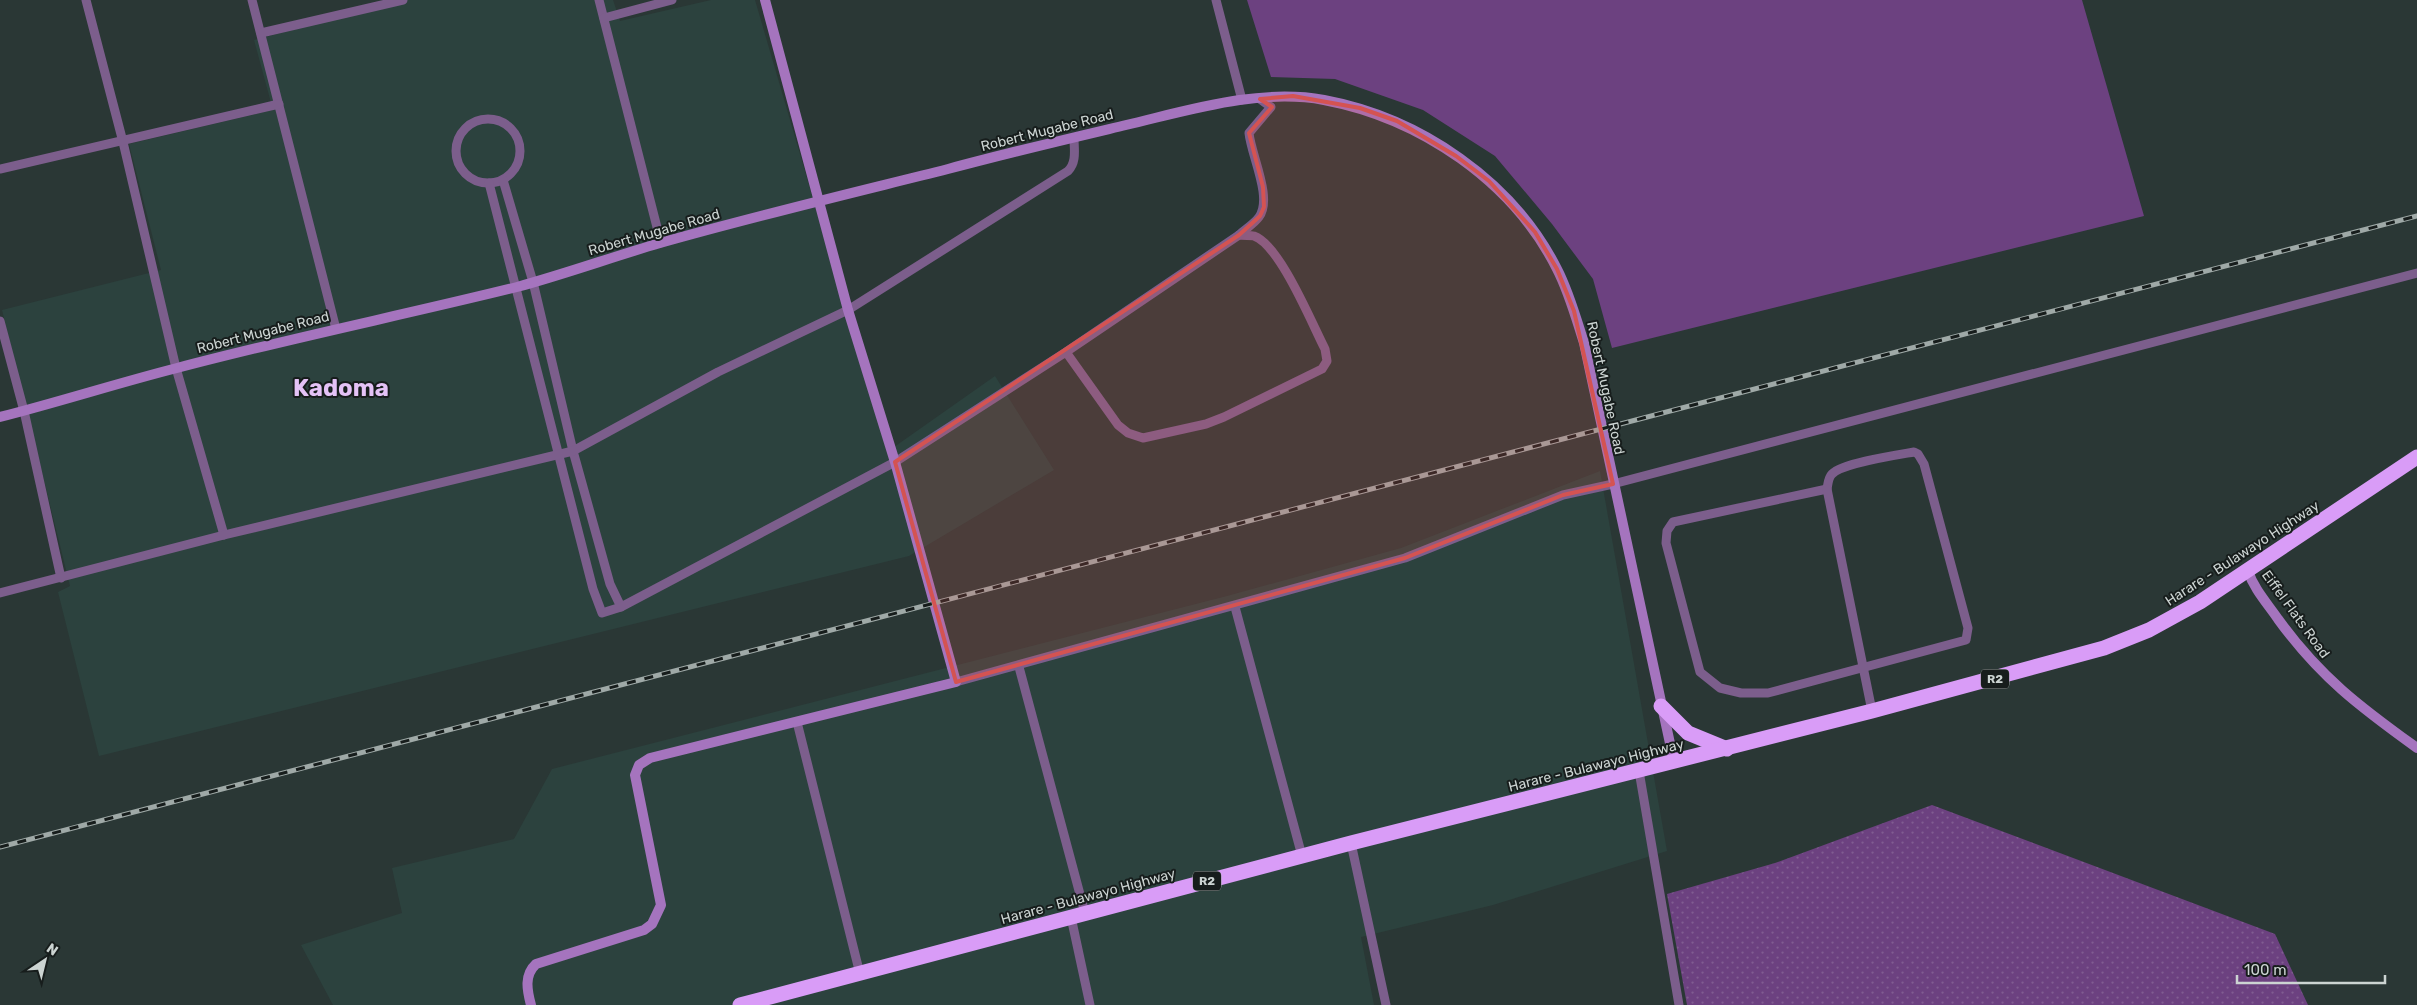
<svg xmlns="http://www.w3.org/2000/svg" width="2417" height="1005" viewBox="0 0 2417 1005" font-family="Rubik,sans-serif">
	<defs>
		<pattern id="grass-dots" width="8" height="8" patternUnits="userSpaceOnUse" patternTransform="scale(1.25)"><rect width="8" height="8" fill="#6c4180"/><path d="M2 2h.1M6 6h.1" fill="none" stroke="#805c91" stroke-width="1.8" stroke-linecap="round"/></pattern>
	</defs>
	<rect width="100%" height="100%" fill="#2a3735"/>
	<g fill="#2c423e">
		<polygon points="407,0 613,0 620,21 711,0 755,0 887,452 995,376 1054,470 909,556 99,756 58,592 70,586 2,310 161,270 129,144 273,110 254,40"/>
		<polygon points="1600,471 1667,851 1493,905 1361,937 1374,1005 333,1005 301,945 402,913 392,868 514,839 552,769 1227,596 1401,548"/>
	</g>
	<polygon fill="url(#grass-dots)" points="1932,805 2275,934 2308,1005 1687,1005 1667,894 1775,863"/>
	<polygon fill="#6c4180" points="1247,0 2082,0 2144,216 1612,348 1593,279 1552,224 1495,156 1423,110 1335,79 1271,77"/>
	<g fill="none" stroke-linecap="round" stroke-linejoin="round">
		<g stroke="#7c5e8c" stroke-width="9">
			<polyline points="86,0 123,142 176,368 224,535"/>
			<polyline points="252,0 336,329"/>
			<polyline points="599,0 661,243"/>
			<polyline points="1216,0 1242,100"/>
			<polyline points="604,18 672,0"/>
			<polyline points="261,33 403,0"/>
			<circle cx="488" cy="151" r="32"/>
			<polyline points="0,169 279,104"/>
			<polyline points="503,180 533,282 573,451 610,584 621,607"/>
			<path d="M489,183L593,589L602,613L621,607L895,462L1066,352L1239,235C1243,236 1250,235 1254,236C1280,245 1312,324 1325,349L1327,361L1322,369L1224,417L1206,424L1143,438L1128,433L1118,425L1066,352"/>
			<path d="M1239,235C1245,229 1254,224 1259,217C1273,198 1251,155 1249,133L1271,107L1260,99"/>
			<polyline points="0,321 24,411 61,578"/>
			<path d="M1914,452L1918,454L1924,464L1968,628L1966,640L1768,693H1741L1720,688L1700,672L1666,543L1667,531L1673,522L1827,489C1828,484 1828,478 1832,474C1843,463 1897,455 1914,452Z"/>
			<polyline points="1827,489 1872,711"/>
			<path d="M0,593L224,535L573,451L718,372L848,310L1068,171C1077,162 1074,149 1074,138"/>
			<polyline points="1235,607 1302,856"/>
			<polyline points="1019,667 1085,913"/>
			<polyline points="956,682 1405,558 1563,495 1613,484 2417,273"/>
			<polyline points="797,722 860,974"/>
			<polyline points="1639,771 1679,1005"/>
			<polyline points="1351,843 1386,1005"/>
			<polyline points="1071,917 1090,1005"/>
		</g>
		<g stroke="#a574be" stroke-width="10">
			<path d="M0,417C59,402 118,383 177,368C290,338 404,315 517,287C565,274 612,257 660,243C755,216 852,193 948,169C1007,153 1067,139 1126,125C1190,110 1259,88 1324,100C1420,118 1513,181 1557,269C1569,292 1576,318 1584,343L1674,762"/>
			<path d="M2248,571C2254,589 2267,603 2278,619C2320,677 2360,707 2417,748"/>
			<path d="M531,1005C527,990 524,975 536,964L644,930L652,924L661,905L635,775L639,765L650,758L956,682L895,462L848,310L765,0"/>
		</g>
		<g stroke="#d99cf7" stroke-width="15">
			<polyline points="1661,706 1688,733 1727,749"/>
			<polyline points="740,1005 1351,843 1872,711 2104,648 2149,630 2200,602 2417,457"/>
		</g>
		<defs>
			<polyline id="rail" points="0,847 2417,216"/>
		</defs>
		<use href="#rail" stroke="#9fa9a7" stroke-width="5"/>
		<use href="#rail" stroke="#171d1c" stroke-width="3" stroke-dasharray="9" stroke-linecap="butt"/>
	</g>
	<path fill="#d45352" fill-opacity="0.2" stroke="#d45352" stroke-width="4" stroke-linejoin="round" d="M1293,96L1360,108L1397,121L1456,156L1489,181L1535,232L1557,269L1574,311L1613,484L1563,495L1405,558L956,682L895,462L1239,235L1260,216L1264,207L1263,187L1249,133L1272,107L1260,99Z"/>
	<g text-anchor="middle" stroke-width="4" stroke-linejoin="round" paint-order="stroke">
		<g fill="#171d1c" stroke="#969d9b" stroke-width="1">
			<rect x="1981" y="669.5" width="28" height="19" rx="4"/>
			<rect x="1193" y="871.5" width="28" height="19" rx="4"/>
		</g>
		<g font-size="12" font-weight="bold" fill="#ccd4d2">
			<text x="1995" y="683">R2</text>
			<text x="1207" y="885">R2</text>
		</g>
		<g font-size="14" fill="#ccd4d2" stroke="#171d1c">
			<text transform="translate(1047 130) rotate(-14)" y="5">Robert Mugabe Road</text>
			<text transform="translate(654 232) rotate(-16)" y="5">Robert Mugabe Road</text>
			<text transform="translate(263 332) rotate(-14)" y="5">Robert Mugabe Road</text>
			<text transform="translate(1606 388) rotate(78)" y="5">Robert Mugabe Road</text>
			<text transform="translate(2242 553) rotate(-33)" y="5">Harare - Bulawayo Highway</text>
			<text transform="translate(2296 614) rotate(54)" y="5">Eiffel Flats Road</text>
			<text transform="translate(1596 765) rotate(-14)" y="5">Harare - Bulawayo Highway</text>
			<text transform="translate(1088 896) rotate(-15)" y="5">Harare - Bulawayo Highway</text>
		</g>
		<g font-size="24" font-weight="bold" fill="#e4c2f6" stroke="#171d1c">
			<text x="341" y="396">Kadoma</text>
		</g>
	</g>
	<g transform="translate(45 960) rotate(35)" stroke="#171d1c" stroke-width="4" paint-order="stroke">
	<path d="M0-4L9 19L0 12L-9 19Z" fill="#ccd4d2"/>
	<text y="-8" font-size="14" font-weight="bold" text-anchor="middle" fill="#ccd4d2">N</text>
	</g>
	<path d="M2237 975v8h148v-8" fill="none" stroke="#ccd4d2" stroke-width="2.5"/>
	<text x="2244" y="975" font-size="15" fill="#ccd4d2" stroke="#171d1c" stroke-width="4" paint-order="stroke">100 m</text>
</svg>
